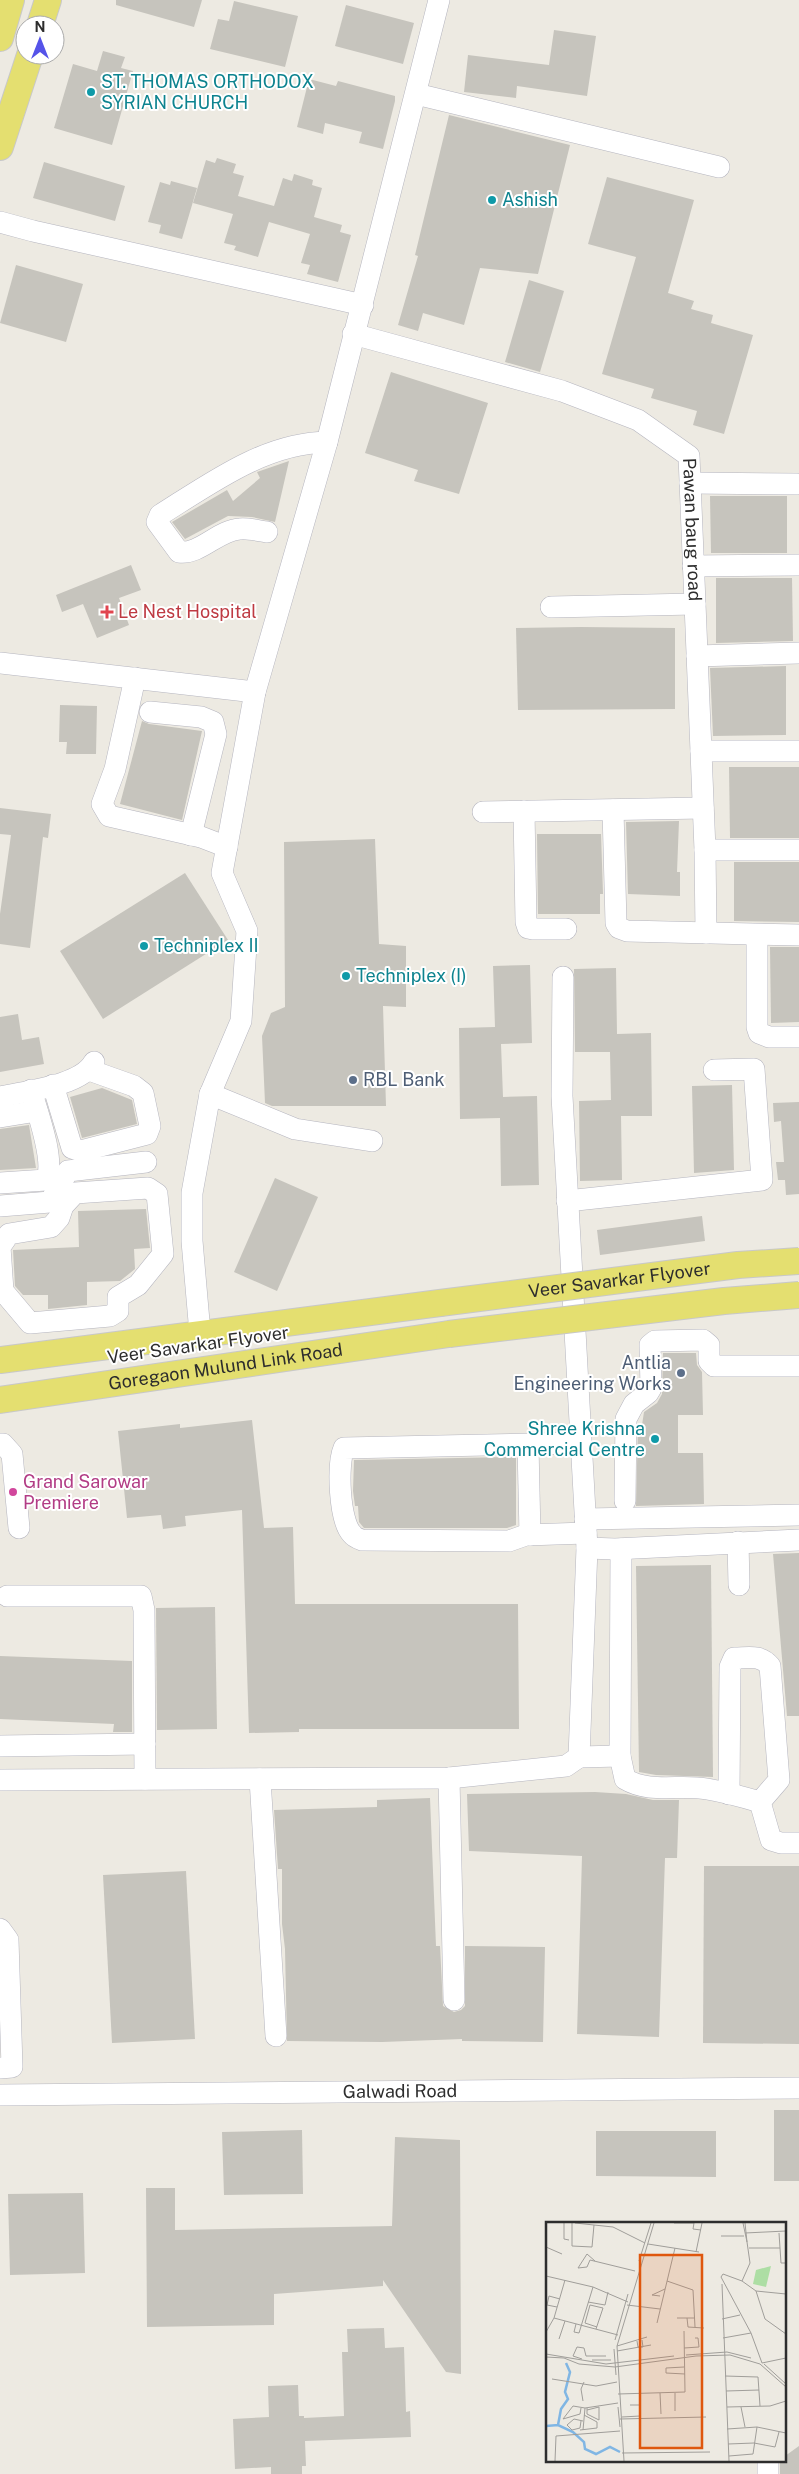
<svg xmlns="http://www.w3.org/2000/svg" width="799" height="2474" viewBox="0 0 799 2474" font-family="'Public Sans',sans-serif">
	<rect width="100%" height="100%" fill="#edeae2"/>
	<g fill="#c6c4bd">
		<polygon points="116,0 202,0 194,27 116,5"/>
		<polygon points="234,1 298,16 285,67 210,49 218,19 229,21"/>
		<polygon points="346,5 414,23 403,64 335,46"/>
		<polygon points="554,30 596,36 587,96 517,86 516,98 464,92 468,55 549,65"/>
		<polygon points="103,51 125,57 121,68 133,71 112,145 54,128 73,64 97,71"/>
		<polygon points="309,79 336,86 338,81 395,96 395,101 383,149 359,143 362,132 325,123 323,134 297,127"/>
		<polygon points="449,115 570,145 538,274 480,268 464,325 423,313 418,331 398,325 418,256 415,255"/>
		<polygon points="217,158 236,164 233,173 244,176 238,196 274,206 283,178 292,181 294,174 313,180 312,185 322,188 314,217 342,225 340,232 351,235 338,282 307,274 310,265 301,263 310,234 269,222 258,257 234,250 236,246 224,243 233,214 193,203 206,160 215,163"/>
		<polygon points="44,162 125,186 115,221 33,198"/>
		<polygon points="607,177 694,200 668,293 694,301 691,309 713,315 711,323 753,335 724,434 693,425 697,411 651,398 654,389 602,374 636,257 588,244"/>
		<polygon points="171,181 197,188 182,239 159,233 161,225 148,222 160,182 170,185"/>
		<polygon points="16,265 83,284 66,342 0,323"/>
		<polygon points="529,280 564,291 540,372 505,362"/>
		<polygon points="391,372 488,403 459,494 414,481 418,470 365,453"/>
		<polygon points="289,461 275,522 252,517 228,516 185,539 172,522 227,490 233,501 260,478 257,472"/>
		<polygon points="710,496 787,496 787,553 711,553"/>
		<polygon points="131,565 141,590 119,598 129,625 97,638 83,604 62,612 56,595"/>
		<polygon points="716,578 792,578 793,641 716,643"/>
		<polygon points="581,627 675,628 675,709 518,710 516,628"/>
		<polygon points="786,666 786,735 713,736 710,668"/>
		<polygon points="60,705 97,706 96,754 66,754 67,742 59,742"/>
		<polygon points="142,721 149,724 202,731 182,820 120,804"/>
		<polygon points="729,767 799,767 799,838 730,838"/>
		<polygon points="0,808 51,814 48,838 43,837 30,948 0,944 0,914 11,835 0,834"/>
		<polygon points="679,821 677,872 680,872 680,896 628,894 626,822"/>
		<polygon points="537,834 601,834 603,894 600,894 600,914 538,914"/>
		<polygon points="375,839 379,944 406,946 406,1007 383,1006 386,1106 272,1106 265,1103 262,1036 271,1013 285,1007 284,842"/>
		<polygon points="734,862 799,862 799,922 734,921"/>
		<polygon points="185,873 228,940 103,1019 60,951"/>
		<polygon points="770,947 799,947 799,1022 771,1023"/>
		<polygon points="530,965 532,1043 501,1044 503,1097 537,1096 539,1185 501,1186 500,1118 460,1119 459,1028 495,1027 493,966"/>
		<polygon points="616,968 617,1034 651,1033 652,1116 621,1116 622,1180 580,1181 579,1101 611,1100 610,1052 575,1052 574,969"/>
		<polygon points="18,1014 22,1040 39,1037 44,1064 0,1072 0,1017"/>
		<polygon points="732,1085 734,1170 694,1173 692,1086"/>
		<polygon points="102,1088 132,1100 137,1124 82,1138 70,1097"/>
		<polygon points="799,1102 799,1194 786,1195 785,1180 778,1180 776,1162 784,1162 781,1121 774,1122 773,1103"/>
		<polygon points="29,1125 36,1168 0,1170 0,1129"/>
		<polygon points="275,1178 318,1197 277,1291 234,1272"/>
		<polygon points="146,1209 150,1248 134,1249 135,1269 120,1281 87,1282 87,1305 48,1309 48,1295 23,1295 15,1286 13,1250 79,1247 78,1211"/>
		<polygon points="702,1216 705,1241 600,1255 597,1230"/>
		<polygon points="663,1353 696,1353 697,1365 702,1372 703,1415 678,1415 678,1453 703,1453 704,1504 636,1506 638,1425 642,1425 644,1412 657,1403 662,1394"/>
		<polygon points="252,1420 264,1528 293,1527 295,1604 518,1604 519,1729 299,1729 299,1732 249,1733 242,1510 185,1516 186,1526 163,1529 161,1515 127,1518 118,1431 180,1424 180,1428"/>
		<polygon points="516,1457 516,1525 507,1528 364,1528 359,1522 358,1506 355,1506 353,1491 354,1460"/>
		<polygon points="799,1553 799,1716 787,1716 773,1554"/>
		<polygon points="711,1565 713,1777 656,1775 639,1772 636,1566"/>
		<polygon points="215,1607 217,1729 157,1730 156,1608"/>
		<polygon points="0,1656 132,1661 132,1732 113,1732 114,1724 0,1719"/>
		<polygon points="595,1792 626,1794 653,1800 679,1800 677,1858 665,1858 659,2037 577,2034 582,1856 469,1851 467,1794"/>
		<polygon points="430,1798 436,1946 440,1946 443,2006 454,2012 461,2010 465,2006 465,1946 545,1947 543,2042 462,2041 462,2039 382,2042 287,2041 285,1949 282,1924 282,1869 278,1869 274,1810 377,1807 377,1800"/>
		<polygon points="704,1866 799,1866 799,2044 703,2043"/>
		<polygon points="186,1871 195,2039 112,2043 103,1875"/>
		<rect x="774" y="2110" width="25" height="71"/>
		<polygon points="302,2130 303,2194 224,2195 222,2132"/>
		<polygon points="596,2131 716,2131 716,2177 596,2176"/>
		<polygon points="395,2137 460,2140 461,2374 446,2372 383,2280 383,2286 274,2294 274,2325 147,2327 146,2188 175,2188 175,2230 392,2226"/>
		<polygon points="83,2193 85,2273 10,2275 8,2194"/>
		<polygon points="384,2328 385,2348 404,2347 406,2412 410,2411 411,2437 305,2441 306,2466 302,2466 302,2474 271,2474 271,2467 235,2469 233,2419 269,2417 268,2386 298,2385 299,2416 304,2416 304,2418 344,2416 342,2352 348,2352 347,2329"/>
		<polygon points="799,2446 799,2474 780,2474 780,2460 785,2460 785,2456"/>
	</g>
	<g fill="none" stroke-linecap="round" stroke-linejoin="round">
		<defs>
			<g id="minor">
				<polyline points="416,94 719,167"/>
				<polyline points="0,222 33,231 363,305"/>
				<path id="s1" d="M353,334L562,391L638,420L689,456L705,850L706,933"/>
				<polyline points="690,483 797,484"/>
				<path d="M267,532C259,531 248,528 240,529C218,530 200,555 179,552L157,522L160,515C211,483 265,443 327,442"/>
				<polyline points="693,566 799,565"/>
				<polyline points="551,607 695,604"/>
				<polyline points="697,656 799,653"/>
				<polyline points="0,663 255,692"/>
				<polyline points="135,678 115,769 102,804 109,816 201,837 227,847"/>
				<polyline points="150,712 201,717 213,722 216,734 191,835"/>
				<polyline points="701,751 799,751"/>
				<polyline points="613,810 616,923 619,928 627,931 799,935"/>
				<polyline points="524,811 526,922 528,928 533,929 566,929"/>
				<polyline points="483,812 703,808"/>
				<polyline points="705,850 799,850"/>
				<polyline points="757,936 757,1027 759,1033 769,1037 799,1037"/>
				<polyline points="53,1085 72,1148 81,1151 147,1134 150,1126 143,1093 134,1086 89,1070"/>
				<polyline points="210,1094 295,1129 372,1141"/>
				<path d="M0,1097C26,1091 81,1086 94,1062"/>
				<polyline points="0,1117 37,1111"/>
				<path d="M0,1183L46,1180C56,1162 37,1111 31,1090"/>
				<polygon points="148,1188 157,1194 163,1254 138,1285 118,1297 118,1311 110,1316 30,1323 3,1291 0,1247 9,1234 51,1227 59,1218 63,1206 75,1193"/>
				<polyline points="567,1201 762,1180 754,1069 714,1070"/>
				<polyline points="0,1206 50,1202 68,1171 146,1162"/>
				<polyline points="200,1333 192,1241 192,1193 210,1094 241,1021 247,931 222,873 255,692 327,442 439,0"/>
				<path d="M581,1443L344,1448C337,1464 339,1521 352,1534C354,1537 359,1539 362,1540L509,1541L526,1535L586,1533"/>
				<polyline points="0,1444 3,1444 12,1454 19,1528"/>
				<polyline points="528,1445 530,1535"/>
				<polyline points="625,1501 626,1419 634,1404 648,1393 651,1388 650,1345 655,1341 703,1340 709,1345 709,1361 714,1366 799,1366"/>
				<polyline points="585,1519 799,1515"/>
				<polyline points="738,1542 739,1585"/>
				<polyline points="587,1548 615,1549 799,1540"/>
				<polyline points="7,1596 141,1596 144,1610 145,1779"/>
				<polyline points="0,1746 145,1744"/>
				<polyline points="620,1756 621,1549"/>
				<path d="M579,1757L620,1756L625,1779C650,1794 679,1784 707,1789C725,1792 743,1797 760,1802L771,1840L781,1843H799"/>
				<polyline points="449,1778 454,2000"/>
				<polyline points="260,1779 276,2036"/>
				<polyline points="0,1780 449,1778 566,1766 579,1757 587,1548 562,1096 563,977"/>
				<path d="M729,1794L730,1667L734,1658C748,1658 760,1654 770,1666L779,1780L760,1802"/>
				<polyline points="0,1929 8,1940 12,2067 0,2068"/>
				<path id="s2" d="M0,2095L799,2088"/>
				<polyline points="768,2460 768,2474"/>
			</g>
			<g id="major">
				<polyline points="40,25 48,0"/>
				<polyline points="0,38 11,0"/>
				<polyline points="0,147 30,55"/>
				<polyline points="0,1360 440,1303"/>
				<path id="s3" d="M0,1400L449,1334"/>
			</g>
		</defs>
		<use href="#minor" stroke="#b5b5bf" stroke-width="22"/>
		<use href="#major" stroke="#c8c8c8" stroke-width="28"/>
		<use href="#minor" stroke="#fff" stroke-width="21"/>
		<use href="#major" stroke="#e4df70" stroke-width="26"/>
		<defs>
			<g id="major-bridge">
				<path id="s4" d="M440,1303L738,1265L799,1261"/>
				<polyline points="449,1334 724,1301 799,1295"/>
			</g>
		</defs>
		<use href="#major-bridge" stroke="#c8c8c8" stroke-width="28" stroke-linecap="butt"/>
		<use href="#major-bridge" stroke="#e4df70" stroke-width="26"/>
	</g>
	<g fill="#0f9aa8" stroke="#fff" stroke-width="2">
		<circle cx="91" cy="92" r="5"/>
		<circle cx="492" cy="200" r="5"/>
		<circle cx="144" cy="946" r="5"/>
		<circle cx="346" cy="976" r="5"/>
		<circle cx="655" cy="1439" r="5"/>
	</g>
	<path fill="#e0444e" stroke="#fff" stroke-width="2" d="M104.5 604.5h5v5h5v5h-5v5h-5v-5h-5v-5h5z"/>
	<g fill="#5c6f8a" stroke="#fff" stroke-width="2">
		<circle cx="353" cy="1080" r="5"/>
		<circle cx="681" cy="1373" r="5"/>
	</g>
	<circle fill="#d1479c" stroke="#fff" stroke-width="2" cx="13" cy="1492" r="5"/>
	<g text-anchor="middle" stroke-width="4" stroke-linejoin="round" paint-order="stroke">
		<g font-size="18" fill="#0d838f" stroke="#fff" text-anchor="start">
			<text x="101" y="88">ST. THOMAS ORTHODOX<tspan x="101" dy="21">SYRIAN CHURCH</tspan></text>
			<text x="502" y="206">Ashish</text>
			<text x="154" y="952">Techniplex II</text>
			<text x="356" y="982">Techniplex (I)</text>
			<text x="645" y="1435" text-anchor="end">Shree Krishna<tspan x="645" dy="21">Commercial Centre</tspan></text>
		</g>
		<g font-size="18" fill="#2d2d2d" stroke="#fff">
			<text dy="6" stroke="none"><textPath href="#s1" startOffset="434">Pawan baug road</textPath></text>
			<text dy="6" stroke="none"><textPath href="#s4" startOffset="181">Veer Savarkar Flyover</textPath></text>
			<text transform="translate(198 1345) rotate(-8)" y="6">Veer Savarkar Flyover</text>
			<text dy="6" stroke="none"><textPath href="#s3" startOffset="228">Goregaon Mulund Link Road</textPath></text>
			<text dy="6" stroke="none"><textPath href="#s2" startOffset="400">Galwadi Road</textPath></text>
		</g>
		<g font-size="18" fill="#be3a42" stroke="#fff" text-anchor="start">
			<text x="118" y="618">Le Nest Hospital</text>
		</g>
		<g font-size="18" fill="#4e5e75" stroke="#fff" text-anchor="start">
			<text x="363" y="1086">RBL Bank</text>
			<text x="671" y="1369" text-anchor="end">Antlia<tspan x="671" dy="21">Engineering Works</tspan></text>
		</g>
		<g font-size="18" fill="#b23c85" stroke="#fff" text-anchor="start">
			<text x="23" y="1488">Grand Sarowar<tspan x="23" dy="21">Premiere</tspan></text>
		</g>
	</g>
	<g transform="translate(546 2222)">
		<rect width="240" height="240" fill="#edeae2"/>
		<path d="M225,44L220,65L207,62L210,48Z" fill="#addea4"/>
		<path fill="none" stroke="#80b6e4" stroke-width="2.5" d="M12,203L15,187L22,177L19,170L24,150L20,141M0,204L12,203L27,210L38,220L39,227L50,232L64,225L74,230"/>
		<path fill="none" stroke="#a09e9a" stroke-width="1" d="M18,1V17L23,18M26,1V24L46,25L48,3M29,1L67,5L99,21M128,1H148L147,7L155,8M197,1L201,20L199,1M199,11L240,9M233,11L235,41H240M175,14H198M102,22L153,30M0,25L16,32M203,26H234M150,30L156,1M49,39L41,32L32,46L41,45L44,38L89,49M93,39L105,1M0,54L47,65L82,80M121,59L147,68L149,105M196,59L204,41L201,20M176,62L183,239M210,69L219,97L240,112M240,72L210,69L196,59L177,52L175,55L205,111L216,141L240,136M114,74L106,73L119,67M42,80L59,83L62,70M81,83L114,87M11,85L1,83L3,74L14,77M8,96L72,113M131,96H148M141,96L142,105L158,106M176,97L194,93M111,101L129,26M30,102L28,110L33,111L47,65M50,107L57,86L44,83L39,101L51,105M0,110L8,96L19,58M177,116L205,111M13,117L19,99M69,118L82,72M91,119L92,125H97L96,118M71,124L101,115M138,126L153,125L152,116H149M68,127L70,153M71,129L105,123M0,132L60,142L128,134M140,133L181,130L205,136M0,135L18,136L33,142L69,145L150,134L184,133L214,142L240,165M36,137L27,134L31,125L38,126L40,134H60M46,138H65M218,142L240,162M138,145L120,146V151L139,152M179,154L212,155L214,184M6,157L50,164L71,160M180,169L213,168M114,171L115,192M129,171V189M72,172L139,170L138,109M37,179L35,167L38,160M72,185L74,205M181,185L224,184L240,179M195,185L199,205M35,186L34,192L17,197L27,184L39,186L72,181M41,186V192L53,198V185L41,188M76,195L94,194V183H84M74,197L160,195M35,199L34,206L26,208L21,203L28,197L37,199M181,207L211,205L240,211M34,208L51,206V200L38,193M37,208L39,186M182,222L208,221L229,225L233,210M76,231L164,230M183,234L207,232L211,205M9,239L10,214L74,209M78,239L71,124L108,1"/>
		<path fill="#df570e" fill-opacity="0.15" stroke="#df570e" stroke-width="2.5" d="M94,33H156V226H94Z"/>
		<rect width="240" height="240" fill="none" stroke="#2d2d2d" stroke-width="2.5"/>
	</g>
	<g transform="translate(40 40)"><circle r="24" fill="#ffffff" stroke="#ababab"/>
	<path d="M0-4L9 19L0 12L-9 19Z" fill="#5553e9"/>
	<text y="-8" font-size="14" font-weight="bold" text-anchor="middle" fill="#2d2d2d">N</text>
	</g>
</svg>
